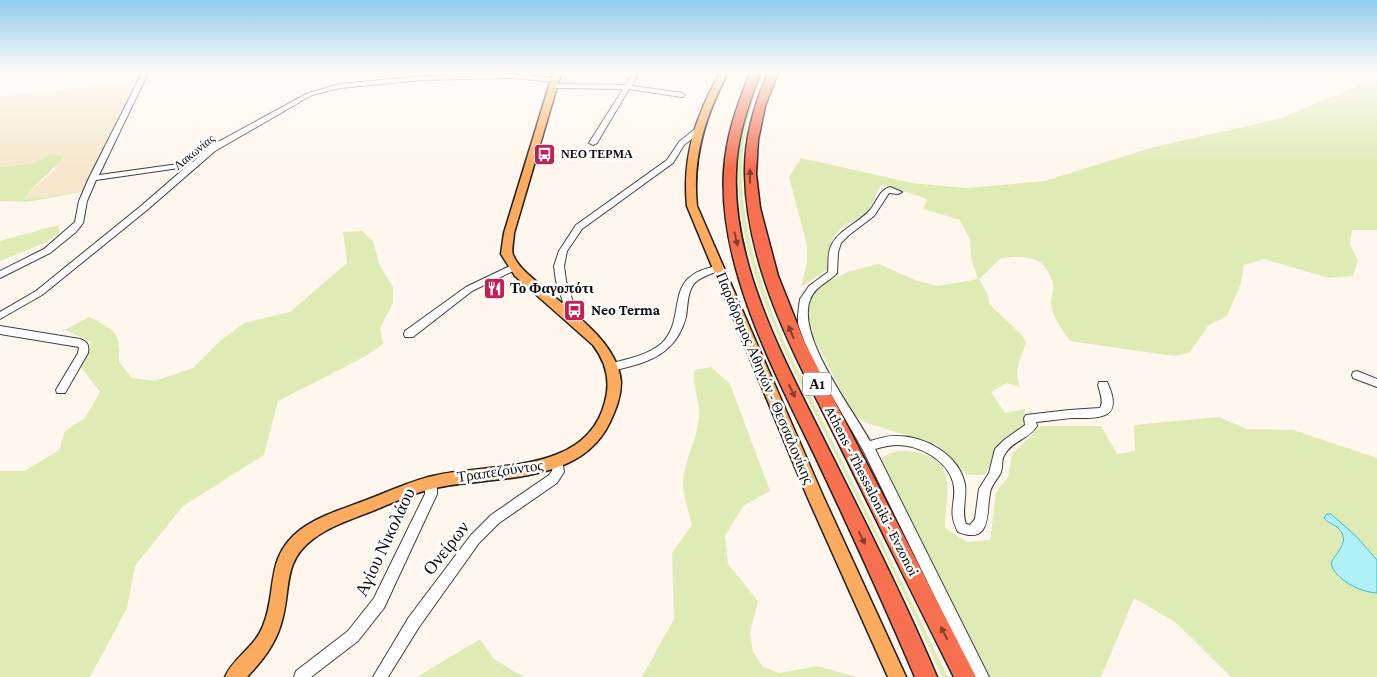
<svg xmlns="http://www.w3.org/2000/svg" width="1377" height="677" viewBox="0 0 1377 677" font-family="'Crimson Pro',serif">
	<rect width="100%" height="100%" fill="#fff7ed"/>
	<polygon fill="#f6e7cc" points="138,80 82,192 26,200 30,191 56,169 50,154 34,163 0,167 0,97"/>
	<g fill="#dfebb5">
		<path d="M763,73H766C719,162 749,258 785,344L948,677H942C910,604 874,533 839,462C782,345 695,203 763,73Z"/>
		<path d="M1377,80V230H1352L1350,244L1358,261L1353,276L1329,278L1264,259L1244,265L1241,283L1227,316L1209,325L1189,353L1174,356L1070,341C1063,330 1052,317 1051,303C1051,297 1055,290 1053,284C1045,254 1025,256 1001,258L979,279L988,295L989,304L1022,335L1026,342C1021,359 1013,369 1020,387L1007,383L991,392L1005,413L1025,409L1023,428L998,446L985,475H967L935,444L864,422L852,412L809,329L807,309L813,289L850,271L879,264L915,280L938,286L978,279L971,258L970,239L960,220L923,209L927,199L882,184C875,193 874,206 865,214C861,219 853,220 848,223C830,233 827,251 828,269L801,287L807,262V245L789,177L801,158L912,183L967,188L1045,181L1154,147L1279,119L1370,81Z"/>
		<path d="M50,154L64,156C54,172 31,184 26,199L82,192L27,202L0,201V167L34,163Z"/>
		<polygon points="58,225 60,232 45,243 0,261 0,241"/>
		<path d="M362,231L373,241L380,266L393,287V303L380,328L383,344L366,356L278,401L264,455L183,506L135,566L127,608L90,677H0V471H25L59,450L65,431L85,418L100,392L81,367L91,342L65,330L89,317C116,331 120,331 119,362L132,378L154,381L193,368L221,340L244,323L290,312L347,263L343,232Z"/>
		<path d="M711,367L730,384L770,491L743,506L725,536L728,564L758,601L750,632L753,652L763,667L779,673L817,666L857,677H642L674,619L672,553L692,525C689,513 684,499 683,487C682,461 700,437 699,411C699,397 691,384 695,370Z"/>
		<path d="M1219,417L1246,429L1293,430L1377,458V677H1231L1175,622L1134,598L1101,677H990L883,468L882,458C892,450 902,450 915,452C960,461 945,496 945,528L967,542L990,540L996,492L1008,477L1012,454L1041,426H1101L1117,454L1135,451L1134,425Z"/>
		<polygon points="480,639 494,659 524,677 417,677"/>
	</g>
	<path fill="#b0f1f8" stroke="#34bdd2" d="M1327,514H1331L1357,537L1377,560V593C1360,592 1335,580 1331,563C1337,551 1352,540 1337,527C1333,524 1328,523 1324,518Z"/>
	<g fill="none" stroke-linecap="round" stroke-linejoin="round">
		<defs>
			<g id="minor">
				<polygon points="142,73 148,73 99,175 193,162 209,147 308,93 340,84 422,76 513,74 555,78 558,80 555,82 513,78 422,80 340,88 312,95 215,151 147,210 42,295 0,319 0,312 36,291 141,206 186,167 96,180 87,201 83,223 76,232 50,253 0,278 0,271 44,249 75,222 79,201 89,178"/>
				<polygon points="633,73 639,73 632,86 682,93 685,95 682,97 629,89 597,143 593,145 589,143 623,89 553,88 550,86 553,84 625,85"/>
				<polygon points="695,129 698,129 702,131 684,145 673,163 582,229 567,251 564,266 566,281 573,302 565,313 559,313 557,311 563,302 556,281 554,266 559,251 576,225 667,160 679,142"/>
				<path d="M890,187L902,192L898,194L889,193L874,216L849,235L841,243L838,252L837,273C828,283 815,286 810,300C796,336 852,408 870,441C879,439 888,435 897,436C925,436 960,455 965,485C967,498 961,511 966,524L970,525L975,519L979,489L989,473L995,449L1004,440L1025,425L1024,418L1026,415L1069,410L1100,408C1104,402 1100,392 1098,385L1099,382H1107C1125,420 1099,418 1072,418C1060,419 1048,421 1036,422L1037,426C1029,439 1012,441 1005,454C1001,459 1003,466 1001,472C998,479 991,485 990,493C986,514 992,545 958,532C946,509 958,501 953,482C947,460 919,445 898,445C890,445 882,447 875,449L989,677H974L863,450L824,382L805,343L798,324V315L800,299L809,286L828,272C829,262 827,253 832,244C841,228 859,223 870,210C877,202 879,190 890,187Z"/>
				<polygon points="514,264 517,265 519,267 517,269 472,291 413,337 405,337 404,334 405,331 466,287"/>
				<path d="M719,265L722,266L724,268L722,270C713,273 705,275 697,281C687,289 688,305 686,317C683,328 677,340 669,347C654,362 631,366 612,371L608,370L607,367L608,364C627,359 647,356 662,343C682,324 671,292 690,277C698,270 709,268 719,265Z"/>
				<path d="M0,326L80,339C88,342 89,345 88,353L65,393H57L56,390L78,353L79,347L0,334Z"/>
				<polygon points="1357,371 1377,379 1377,387 1353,378 1352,375 1353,372"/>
				<polygon points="558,457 562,459 564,472 557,483 499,523 479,543 419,627 388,677 373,677 409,617 471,535 491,515 549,475 552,471 554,459"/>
				<polygon points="431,477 435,478 437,482 437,494 384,608 358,641 311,677 294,677 296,671 348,631 374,598 425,494 425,482 427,478"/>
			</g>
			<g id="major">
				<path d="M553,73H561L514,233C514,239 511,250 513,255C518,267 529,275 538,283C567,309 618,341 621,382C621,397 616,409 610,422C580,486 493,475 435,488C416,492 399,500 382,507C359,517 333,524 313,539C281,563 292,590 281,624C275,645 262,661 247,677H225C233,658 255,647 263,626C278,590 264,558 300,530C320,515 346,508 369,499C390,491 411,481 433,476C490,462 586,476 605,402C611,381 606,362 593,345L515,276L501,254L504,233Z"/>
				<path d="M720,73H728C705,115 692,158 697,206L823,496L906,677H888L807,496L687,206C682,157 696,115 720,73Z"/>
			</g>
			<g id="highway">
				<path d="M750,73H760C748,106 737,136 736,172C732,271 791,372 833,458C869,530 906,603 937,677H915C884,604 851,532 817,460C776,375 718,268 724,171C726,136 737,106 750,73Z"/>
				<path d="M768,73H778L765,106L758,140L756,174L760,208L778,276L804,341L976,677H954C916,601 879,526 842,450C800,364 747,274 745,175C744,139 754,106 768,73Z"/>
			</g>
		</defs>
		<use href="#minor" stroke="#404040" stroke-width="2"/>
		<use href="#major" stroke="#1e1e1e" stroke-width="3"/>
		<use href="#highway" stroke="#1e1e1e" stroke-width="3"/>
		<use href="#minor" fill="#fff" fill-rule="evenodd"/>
		<use href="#major" fill="#fdac5f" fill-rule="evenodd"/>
		<use href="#highway" fill="#f97051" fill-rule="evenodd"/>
	</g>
	<defs><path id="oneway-solid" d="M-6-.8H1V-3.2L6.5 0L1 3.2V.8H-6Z" transform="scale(1.25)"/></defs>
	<g fill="#833e2f">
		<use href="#oneway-solid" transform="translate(750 176) rotate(-90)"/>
		<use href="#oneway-solid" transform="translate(736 239) rotate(78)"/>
		<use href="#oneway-solid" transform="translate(791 332) rotate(-113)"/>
		<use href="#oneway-solid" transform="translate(792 391) rotate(64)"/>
		<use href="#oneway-solid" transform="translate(862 538) rotate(65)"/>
		<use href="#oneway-solid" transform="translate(944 633) rotate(-117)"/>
	</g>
	<linearGradient id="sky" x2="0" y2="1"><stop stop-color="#91ccee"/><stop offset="0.43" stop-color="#fffbf7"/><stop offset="1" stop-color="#fffbf7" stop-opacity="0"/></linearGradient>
	<rect width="1377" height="168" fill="url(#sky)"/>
	<defs>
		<symbol id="bus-square" viewBox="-11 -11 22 22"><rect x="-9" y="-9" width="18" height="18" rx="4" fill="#c22054" stroke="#fff"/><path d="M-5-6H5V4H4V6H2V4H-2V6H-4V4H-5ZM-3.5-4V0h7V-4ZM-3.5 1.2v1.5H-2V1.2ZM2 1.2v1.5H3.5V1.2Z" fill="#fff"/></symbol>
		<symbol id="restaurant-square" viewBox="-11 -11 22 22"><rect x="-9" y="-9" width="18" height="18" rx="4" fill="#c22054" stroke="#fff"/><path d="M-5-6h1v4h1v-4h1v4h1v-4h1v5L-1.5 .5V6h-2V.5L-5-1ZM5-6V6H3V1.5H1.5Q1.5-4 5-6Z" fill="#fff"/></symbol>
	</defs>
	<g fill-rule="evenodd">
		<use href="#bus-square" x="532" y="142" width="25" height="25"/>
		<use href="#restaurant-square" x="482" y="276" width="25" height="25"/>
		<use href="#bus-square" x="562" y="298" width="25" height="25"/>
	</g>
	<g text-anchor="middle" stroke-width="5" stroke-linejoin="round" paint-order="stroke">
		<g font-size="12" fill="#0d0d0d" stroke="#fff">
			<text transform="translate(194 152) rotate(-39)" y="4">Λακωνίας</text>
		</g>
		<g font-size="12" font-weight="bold" fill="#0d0d0d" stroke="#fff" text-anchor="start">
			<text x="561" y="158">ΝΕΟ ΤΕΡΜΑ</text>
		</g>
		<rect fill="#fff" stroke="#565656" stroke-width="1" x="803" y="372.5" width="28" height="23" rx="4"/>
		<g font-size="14" font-weight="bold" fill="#0d0d0d">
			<text x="817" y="389">Α1</text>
		</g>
		<g font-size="15" font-weight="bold" fill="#0d0d0d" stroke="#fff" text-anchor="start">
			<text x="510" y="293">Το Φαγοπότι</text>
			<text x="591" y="315">Neo Terma</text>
		</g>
		<g font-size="15" fill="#0d0d0d" stroke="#fff">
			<text transform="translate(765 378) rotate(67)" y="5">Παράδρομος Αθηνών - Θεσσαλονίκης</text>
			<text transform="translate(500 471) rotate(-8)" y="5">Τραπεζούντος</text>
			<text transform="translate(872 491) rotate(63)" y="5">Athens - Thessaloniki - Evzonoi</text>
		</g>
		<g font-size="18" fill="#0d0d0d" stroke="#fff">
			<text transform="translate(385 542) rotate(-65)" y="6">Αγίου Νικολάου</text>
			<text transform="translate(446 548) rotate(-52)" y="6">Ονείρων</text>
		</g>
	</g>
</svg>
